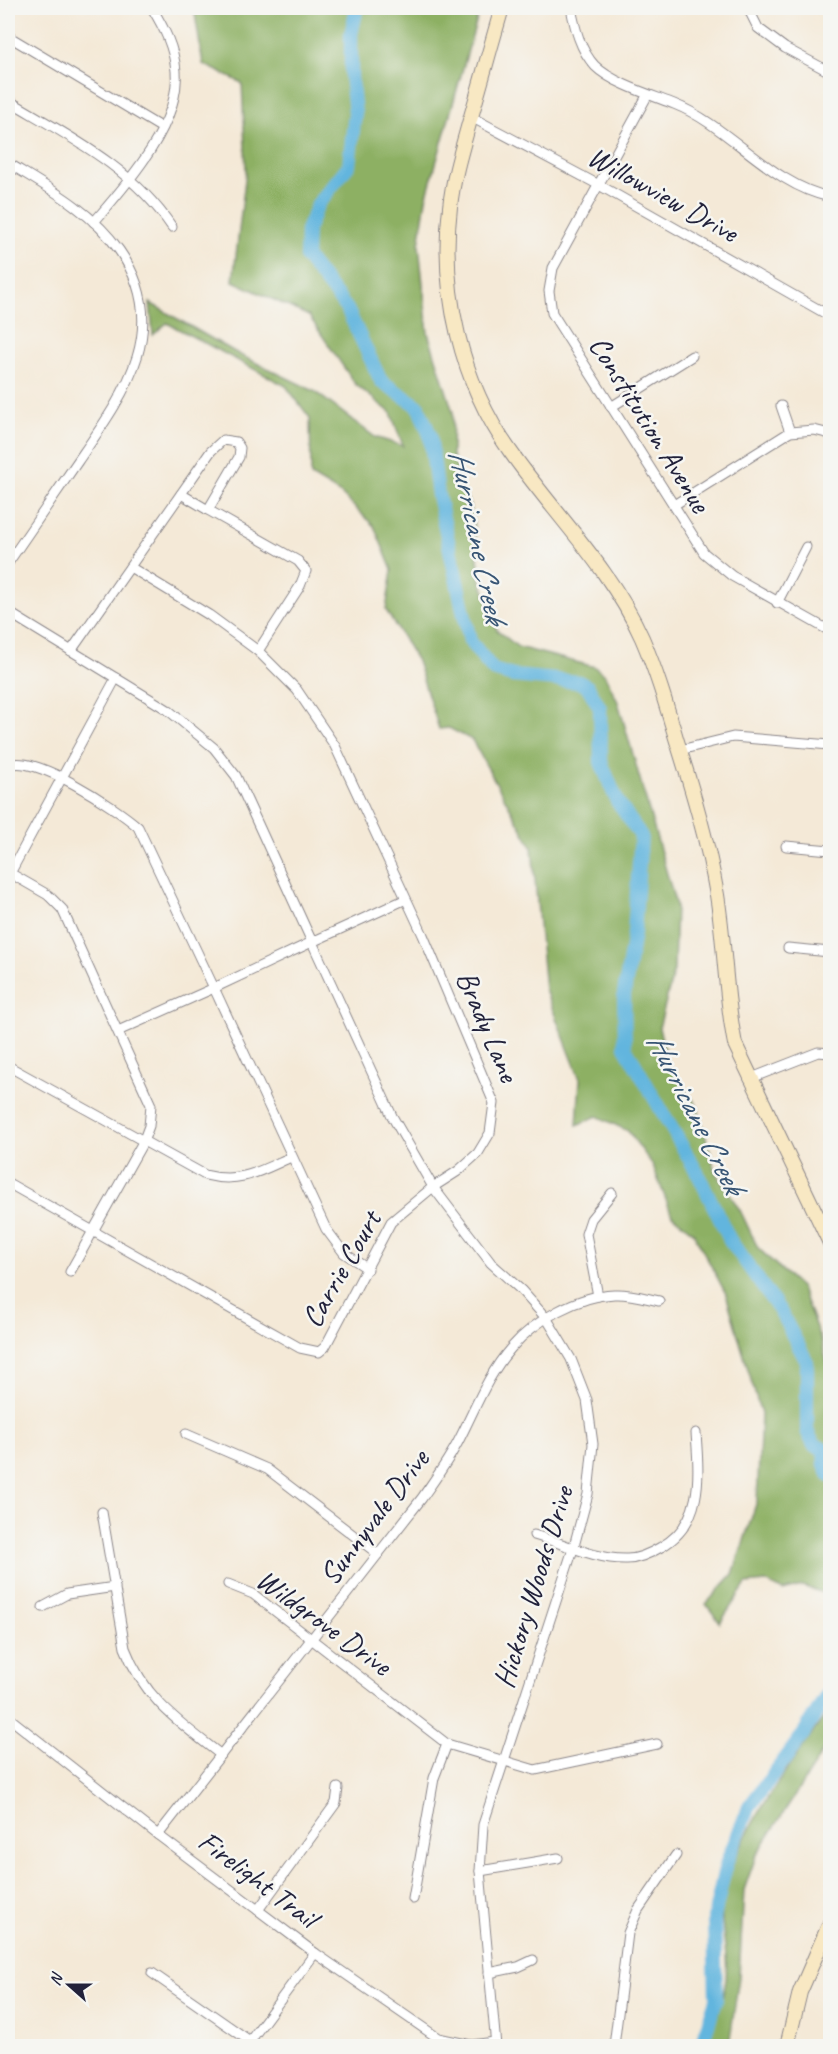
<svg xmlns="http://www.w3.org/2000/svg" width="838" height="2054" font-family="Caveat,sans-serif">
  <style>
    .forest { fill: #8db063; stroke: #58694f; stroke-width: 1.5 }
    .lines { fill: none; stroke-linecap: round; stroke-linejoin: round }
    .river { stroke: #62b5de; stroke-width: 14 }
    .street-casing { stroke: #8b8689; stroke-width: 11 }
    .secondary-casing { stroke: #8b8689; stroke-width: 16 }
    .street { stroke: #fff; stroke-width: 9 }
    .secondary { stroke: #f8e8c3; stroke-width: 14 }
    .labels { text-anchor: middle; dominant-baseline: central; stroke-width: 5; stroke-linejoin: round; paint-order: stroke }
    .street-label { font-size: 30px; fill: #22223b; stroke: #f6f6f2 }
    .water-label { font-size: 32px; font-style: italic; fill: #385574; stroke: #f6f6f2 }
  </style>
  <rect width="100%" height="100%" fill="#f6f6f2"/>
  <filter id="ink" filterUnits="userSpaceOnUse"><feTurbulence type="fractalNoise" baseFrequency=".0167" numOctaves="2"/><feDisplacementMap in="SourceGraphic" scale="12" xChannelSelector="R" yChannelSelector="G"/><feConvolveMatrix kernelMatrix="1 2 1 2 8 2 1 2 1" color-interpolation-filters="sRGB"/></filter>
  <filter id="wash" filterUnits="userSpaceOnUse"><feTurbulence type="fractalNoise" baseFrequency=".008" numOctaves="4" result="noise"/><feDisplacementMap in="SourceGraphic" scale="24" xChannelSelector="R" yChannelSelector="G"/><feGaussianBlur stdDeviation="1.35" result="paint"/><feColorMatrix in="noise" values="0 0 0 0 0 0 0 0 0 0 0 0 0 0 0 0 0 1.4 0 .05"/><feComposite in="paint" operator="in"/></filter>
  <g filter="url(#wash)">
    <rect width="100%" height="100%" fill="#f4e9d7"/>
    <!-- forest -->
    <g class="forest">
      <polygon points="194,8 480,8 426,199 419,245 428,333 453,412 452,455 472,514 481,580 497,630 518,647 595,667 605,675 618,702 676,905 674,970 659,1028 668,1064 697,1106 716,1173 740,1210 758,1248 801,1288 822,1343 830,1375 830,1595 802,1586 783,1591 766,1582 746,1584 720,1623 706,1604 733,1574 757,1501 761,1414 726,1294 693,1232 672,1215 652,1164 628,1131 597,1116 577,1125 580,1079 545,990 532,847 472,740 449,728 439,729 417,661 386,610 392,570 374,526 341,494 311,476 310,418 286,386 167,323 153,335 150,303 240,355 314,391 375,437 403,446 391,413 355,384 309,316 233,281 246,171 242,83 203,64"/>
      <path d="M830,1709V1740L756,1856L744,1890L739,1977L729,2046H709C711,2025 722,2006 725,1985C731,1955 717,1922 723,1893C737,1834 794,1758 830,1709Z"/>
    </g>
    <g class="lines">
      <!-- river -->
      <g class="river">
        <polyline points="357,8 351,34 351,76 355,113 349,165 318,204 307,230 306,257 347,309 381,381 418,406 430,435 438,495 470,641 493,670 513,676 579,682 588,687 600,708 601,762 617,801 641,836 634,933 624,994 625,1047 698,1174 730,1240 780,1311 807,1362 807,1431 814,1445 824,1449 825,1465 830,1476"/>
        <polyline points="701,2046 716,2000 714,1918 726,1864 749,1807 802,1736 830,1690"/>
      </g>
    </g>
  </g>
  <g filter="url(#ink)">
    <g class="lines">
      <defs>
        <g id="street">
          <path d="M571,8C575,28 580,50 595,66C612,83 651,95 674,104C730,126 771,185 830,197"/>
          <polyline points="748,8 758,28 785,48 830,72"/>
          <polyline points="8,36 162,128"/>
          <polyline points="647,96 553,268 549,291 552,313 704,553 732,576 830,631"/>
          <path d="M8,100C68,136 132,167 172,227"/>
          <polyline points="471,117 599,185 830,316"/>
          <path d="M8,163C47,187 92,211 119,250C174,328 123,396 78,461C55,495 31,529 8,563"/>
          <path d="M94,222C126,185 181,124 176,71C174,47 164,28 152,8"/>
          <polyline points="781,406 790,432"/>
          <polyline points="611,407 692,356"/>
          <polyline points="181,494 208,510"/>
          <polyline points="674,505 790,432 814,430 830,434"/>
          <polyline points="130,567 209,615 258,651"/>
          <polyline points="777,603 806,547"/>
          <polyline points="8,612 168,710 214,748 236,776 312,942 404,900"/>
          <polyline points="680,750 733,737 830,745"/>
          <path d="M8,766C31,751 118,809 138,827L214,988L118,1031"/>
          <polyline points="786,846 830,850"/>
          <polyline points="8,872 48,895 62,909 151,1105 149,1126 143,1142 70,1272"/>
          <polyline points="8,877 116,678"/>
          <polyline points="788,948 830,952"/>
          <path d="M8,1066L205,1175C240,1184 260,1171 291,1157"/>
          <polyline points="749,1079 818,1052 830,1053"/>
          <polyline points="8,1183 300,1348 319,1352 325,1347 391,1222 433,1187 458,1171 478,1153 490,1133 494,1103 423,935 335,746 297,690 258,651 300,586 306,571 298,561 208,510 239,457 240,448 236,442 223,440 211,451 71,651"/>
          <polyline points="368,1269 344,1253 326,1229 214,988 312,942 392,1116 433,1187 491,1263 521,1290 547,1319 571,1359 587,1400 593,1444 588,1494 574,1546 483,1825 480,1871 496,2046"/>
          <polyline points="598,1296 586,1234 591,1219 612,1193"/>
          <polyline points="186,1434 267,1469 378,1554"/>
          <path d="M102,1512L125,1648C145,1700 179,1722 221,1755"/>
          <path d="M534,1535C563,1543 596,1560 627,1559C638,1559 651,1553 661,1547C704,1523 699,1475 696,1433"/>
          <polyline points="228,1584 253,1594 447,1744 535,1770 657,1744"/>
          <polyline points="43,1607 67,1594 115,1587"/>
          <polyline points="8,1717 158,1835 315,1953 438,2038 471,2045 495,2042"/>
          <path d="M158,1835L422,1498C435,1479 449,1460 459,1440C475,1409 488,1374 511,1348C535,1320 577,1296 614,1294C630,1293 645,1298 659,1301"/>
          <polyline points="480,1871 558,1858"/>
          <polyline points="413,1899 434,1778 447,1744"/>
          <polyline points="258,1910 336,1803 338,1788"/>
          <polyline points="152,1973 257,2046"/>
          <polyline points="489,1973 518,1967 533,1960"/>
          <polyline points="250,2041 315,1953"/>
          <polyline points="614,2046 628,1933 638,1910 676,1855"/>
        </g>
        <g id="secondary">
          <path d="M502,8C491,45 481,83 470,120C462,149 453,178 450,207C440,291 461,382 510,451C554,514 610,567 642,638C656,670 666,704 676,738C692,789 708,842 717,895C725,944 725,995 735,1044L830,1243"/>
          <polyline points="787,2046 800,1992 830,1923"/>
        </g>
      </defs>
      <!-- street casing -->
      <use href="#street" class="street-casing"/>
      <!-- secondary casing -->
      <use href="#secondary" class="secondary-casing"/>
      <!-- street -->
      <use href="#street" class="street"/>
      <!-- secondary -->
      <use href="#secondary" class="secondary"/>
    </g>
  </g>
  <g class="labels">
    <!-- street labels -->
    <g class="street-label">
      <text transform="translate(663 194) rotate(29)">Willowview Drive</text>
      <text transform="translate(650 424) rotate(58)">Constitution Avenue</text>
      <text transform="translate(488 1026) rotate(67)">Brady Lane</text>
      <text transform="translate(341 1269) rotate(-60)">Carrie Court</text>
      <text transform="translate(374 1517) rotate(-53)">Sunnyvale Drive</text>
      <text transform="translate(533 1587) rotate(-73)">Hickory Woods Drive</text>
      <text transform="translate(324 1622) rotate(36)">Wildgrove Drive</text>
      <text transform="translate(258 1879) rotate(37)">Firelight Trail</text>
    </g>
    <!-- water labels -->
    <g class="water-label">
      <text transform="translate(478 536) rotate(78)">Hurricane Creek</text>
      <text transform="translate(696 1113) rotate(63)">Hurricane Creek</text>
    </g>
  </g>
  <!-- margin -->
  <rect width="838" height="2054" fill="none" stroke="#f6f6f2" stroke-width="30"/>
  <!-- north arrow -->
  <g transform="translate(69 1985) rotate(291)" stroke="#f6f6f2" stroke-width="4.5" paint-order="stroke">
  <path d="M0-4.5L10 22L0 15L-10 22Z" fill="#22223b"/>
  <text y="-9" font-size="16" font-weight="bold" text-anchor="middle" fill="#22223b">N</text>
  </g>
</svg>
